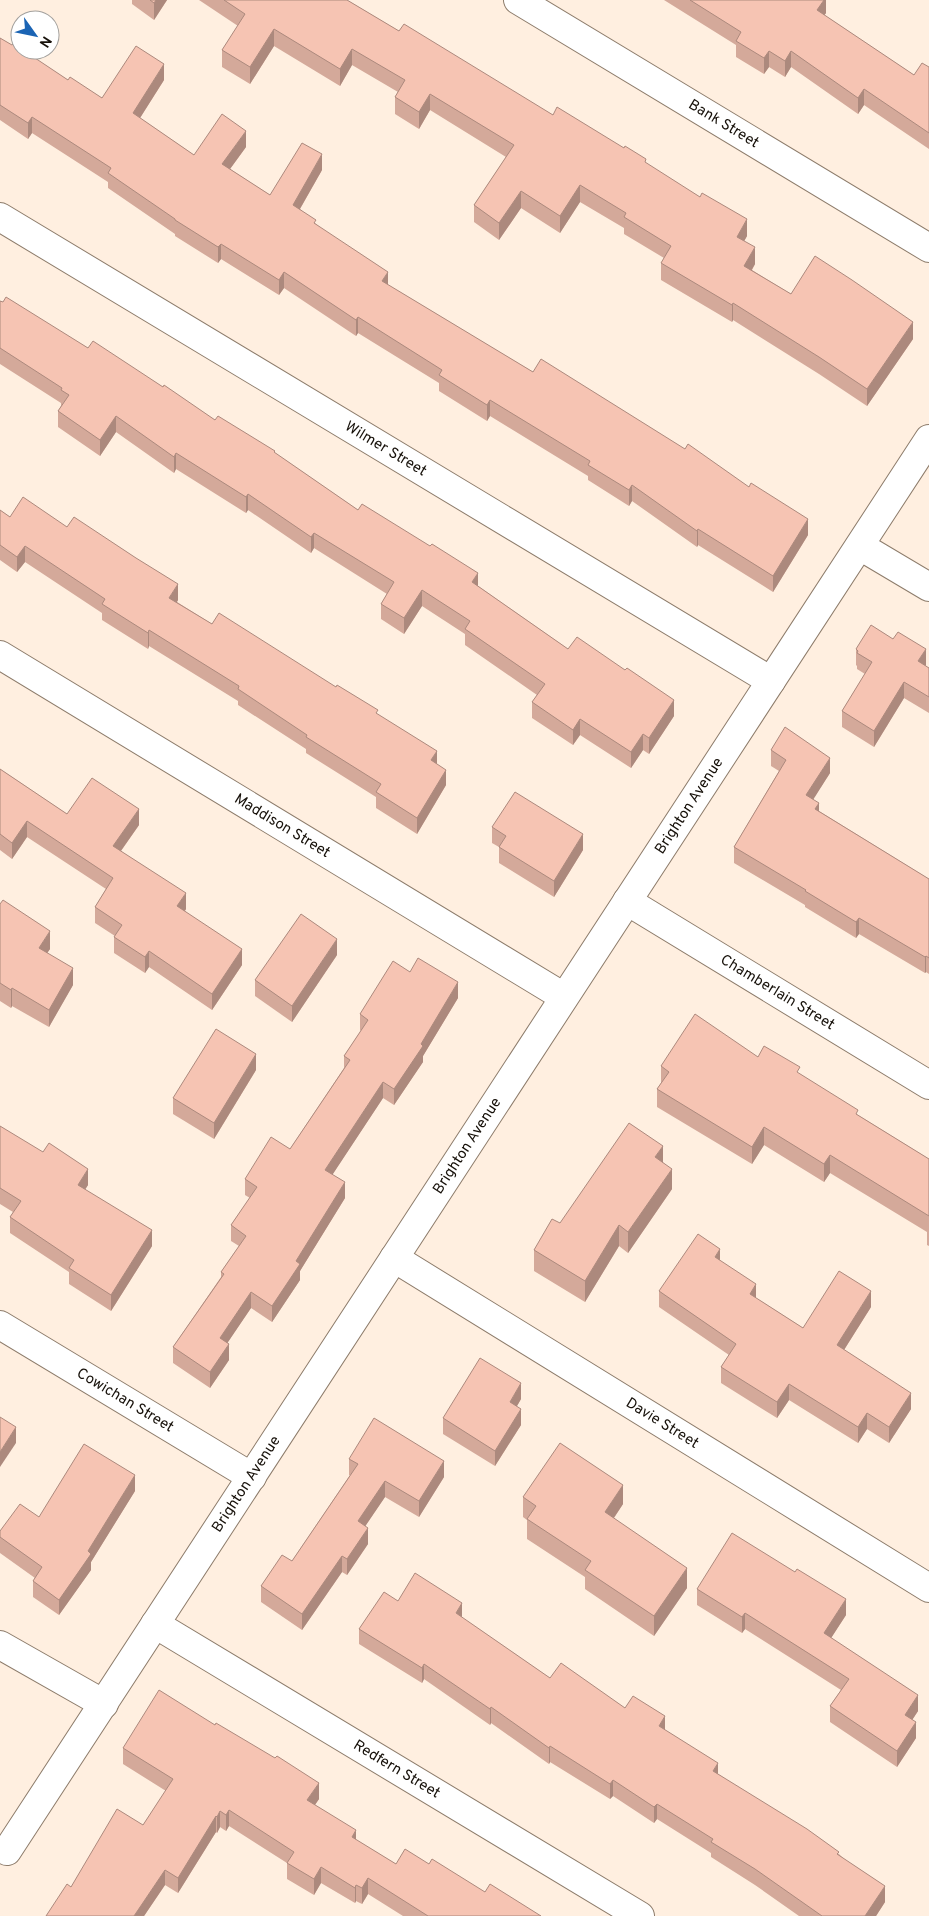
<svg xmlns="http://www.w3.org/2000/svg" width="929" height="1916" font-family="Overpass,sans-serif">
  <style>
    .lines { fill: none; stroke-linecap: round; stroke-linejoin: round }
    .minor-casing { stroke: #8d7c6b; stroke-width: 30 }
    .minor { stroke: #fff; stroke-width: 28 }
    .wall { fill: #d4a99a }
    .shaded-wall { fill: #ac897d }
    .building { fill: #f6c4b3; stroke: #ac897d }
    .labels { text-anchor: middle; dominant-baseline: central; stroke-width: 4; stroke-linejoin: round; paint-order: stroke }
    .street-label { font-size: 15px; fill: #17110a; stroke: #fff }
  </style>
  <rect width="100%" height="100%" fill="#ffefe0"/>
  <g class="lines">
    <defs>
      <g id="minor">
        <path id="s1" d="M518,0L929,248"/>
        <path id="s2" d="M0,217L771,681"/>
        <polyline points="860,546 929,587"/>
        <path id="s3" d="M0,655L564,997"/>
        <path id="s4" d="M627,901L929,1085"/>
        <path id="s5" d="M394,1258L929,1588"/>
        <path id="s6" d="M0,1325L252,1477"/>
        <path id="s7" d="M155,1624L640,1916"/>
        <polyline points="0,1645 104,1704"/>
        <path id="s8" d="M7,1851L929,439"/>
      </g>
    </defs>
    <!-- minor casing -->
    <use href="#minor" class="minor-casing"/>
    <!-- minor -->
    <use href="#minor" class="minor"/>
  </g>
  <!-- wall -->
  <g class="wall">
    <polygon points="132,0 167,0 154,20 132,4"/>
    <polygon points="199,0 347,0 399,31 553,115 646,163 747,236 744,241 755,264 752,270 791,294 913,339 867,406 819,374 733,320 732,322 661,280 661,263 664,258 624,234 624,228 580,202 560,233 521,208 499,240 474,222 474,205 506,157 430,110 419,129 395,114 395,97 398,92 352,65 340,86 274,46 250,84 222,67 222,50 238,26"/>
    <polygon points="664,0 826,0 826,13 824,15 914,75 929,67 929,149 864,105 858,114 791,67 785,77 769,67 764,74 736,57 736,45"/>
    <polygon points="0,38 68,80 102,98 164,80 140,118 194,155 246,147 230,169 270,195 322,170 300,209 316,224 388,285 533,372 808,535 773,592 698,545 697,547 632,501 629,506 588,480 588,476 490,416 487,421 439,391 439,383 358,333 356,336 284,288 279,295 221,259 218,263 175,236 175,234 108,188 108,182 32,133 28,139 0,120"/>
    <polygon points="0,301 88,348 163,387 215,420 275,453 358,510 478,586 568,649 674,716 649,754 643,750 631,768 580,735 573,745 532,718 532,702 537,695 465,645 465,634 422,606 404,634 381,619 381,604 387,594 314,548 311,553 248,510 246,513 176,469 174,473 116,432 100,456 58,427 58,411 61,406 61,403 0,364"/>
    <polygon points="0,510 10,517 67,527 178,600 177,602 212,624 378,715 437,764 446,785 417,834 376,808 376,797 306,753 306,749 238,705 238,701 149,646 148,649 102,620 102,613 25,562 17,572 0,560"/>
    <polygon points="856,649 926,665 925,666 929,668 929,713 904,698 874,747 842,727 842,711 865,674 857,669 857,666 856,665"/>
    <polygon points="771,750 830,773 813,799 819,811 929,879 929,974 926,972 925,973 859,934 856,938 805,907 805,905 734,863 734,847 779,771 771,766"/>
    <polygon points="0,769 67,814 139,825 121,851 186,909 185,911 242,965 212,1010 149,967 145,973 114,953 114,937 115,936 95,923 95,907 106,889 27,837 12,859 0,850"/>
    <polygon points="492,827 583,850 554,897 499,863 499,847 492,843"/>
    <polygon points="0,904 50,949 47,953 73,985 49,1027 12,1006 11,1008 0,1001"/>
    <polygon points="337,955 292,1022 255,996 255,980"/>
    <polygon points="410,972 458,998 423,1056 423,1062 394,1105 383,1098 332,1175 345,1198 300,1271 300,1280 272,1322 251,1308 227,1343 229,1360 210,1388 173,1363 173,1347 221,1277 221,1272 239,1246 231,1241 231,1225 250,1198 245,1195 245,1179 290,1149 344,1068 344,1056 361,1031 360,1030 360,1014"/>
    <polygon points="758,1057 800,1074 858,1115 929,1159 929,1246 927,1245 927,1232 830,1173 824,1182 764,1145 752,1164 657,1107 657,1089 661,1083 661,1066"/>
    <polygon points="256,1070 214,1139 173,1114 173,1098"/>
    <polygon points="0,1126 88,1185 85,1189 152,1246 111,1311 69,1284 69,1272 10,1233 10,1217 13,1212 0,1204"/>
    <polygon points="663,1162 672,1189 628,1253 619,1246 585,1302 534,1271 534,1250 560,1223"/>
    <polygon points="720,1260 756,1298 803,1328 871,1307 844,1350 911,1409 889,1443 867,1429 858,1443 789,1400 777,1418 721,1383 721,1367 729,1355 659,1307 659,1291"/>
    <polygon points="521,1399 517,1406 521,1425 495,1466 443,1434 443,1418"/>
    <polygon points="349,1459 444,1477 419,1517 385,1497 365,1526 368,1544 347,1575 342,1572 302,1630 261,1602 261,1586 292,1561 350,1475 349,1475"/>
    <polygon points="135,1491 91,1562 91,1570 59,1615 33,1597 33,1581 35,1578 0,1553 0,1531 39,1517"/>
    <polygon points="523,1497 623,1504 614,1518 687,1588 654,1636 585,1589 585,1577 527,1539 527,1520 523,1517"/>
    <polygon points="697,1589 846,1615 831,1638 918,1711 912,1720 916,1738 897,1767 830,1722 830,1706 841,1690 745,1629 742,1633 697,1605"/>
    <polygon points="462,1618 550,1678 625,1708 665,1730 718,1774 839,1854 885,1902 876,1916 799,1916 755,1885 711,1857 711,1853 657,1819 654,1823 613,1796 610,1799 550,1762 549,1764 491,1723 490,1725 424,1679 422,1683 359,1644 359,1629"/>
    <polygon points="123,1748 319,1799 315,1805 356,1840 396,1864 429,1864 485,1892 541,1916 403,1916 368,1894 362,1904 356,1901 355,1903 321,1883 314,1895 287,1879 287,1863 229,1826 226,1831 220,1827 217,1833 216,1832 178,1893 165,1885 144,1916 46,1916 71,1887 143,1825 166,1791 123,1764"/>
  </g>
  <!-- shaded-wall -->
  <g class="shaded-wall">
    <polygon points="156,0 167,0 154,20 154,3"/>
    <polygon points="824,0 826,0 826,13 817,26 817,10"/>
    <polygon points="274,29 274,46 250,84 250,67"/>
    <polygon points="352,49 352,65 340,86 340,69"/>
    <polygon points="769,51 769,67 764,74 764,58"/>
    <polygon points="791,51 791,67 785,77 785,61"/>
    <polygon points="164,64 164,80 133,129 133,113"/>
    <polygon points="864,89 864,105 858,114 858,98"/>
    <polygon points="430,94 430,110 419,129 419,112"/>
    <polygon points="32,117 32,133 28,139 28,123"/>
    <polygon points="246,131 246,147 222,180 222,164"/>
    <polygon points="322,154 322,170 293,221 293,205"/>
    <polygon points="580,185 580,202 560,233 560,216"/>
    <polygon points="521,191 521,208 499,240 499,223"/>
    <polygon points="747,219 747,236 737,254 737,237"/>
    <polygon points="221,244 221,259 218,263 218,247"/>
    <polygon points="755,247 755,264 744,283 744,266"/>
    <polygon points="284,272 284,288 279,295 279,280"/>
    <polygon points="388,272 388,288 382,281"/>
    <polygon points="733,303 733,320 732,322 732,305"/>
    <polygon points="358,317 358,333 356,336 356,320"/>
    <polygon points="913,322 913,339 867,406 867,389"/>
    <polygon points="490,400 490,416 487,421 487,405"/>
    <polygon points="116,416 116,432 100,456 100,440"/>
    <polygon points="176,453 176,469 174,473 174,457"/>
    <polygon points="632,485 632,501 629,506 629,490"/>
    <polygon points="248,494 248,510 246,513 246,497"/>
    <polygon points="808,519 808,535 773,592 773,576"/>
    <polygon points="698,529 698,545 697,547 697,531"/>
    <polygon points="314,533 314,548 311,553 311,537"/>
    <polygon points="25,546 25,562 17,572 17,557"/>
    <polygon points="478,573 478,589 472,582"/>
    <polygon points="178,584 178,600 169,614 169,598"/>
    <polygon points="422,590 422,606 404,634 404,618"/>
    <polygon points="149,630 149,646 148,649 148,633"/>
    <polygon points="926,649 926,665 918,677 918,661"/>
    <polygon points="904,682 904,698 874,747 874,731"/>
    <polygon points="674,700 674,716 649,754 649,738"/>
    <polygon points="580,719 580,735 573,745 573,730"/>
    <polygon points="643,734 643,750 631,768 631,752"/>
    <polygon points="437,751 437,767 431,760"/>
    <polygon points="830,758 830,773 806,811 806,795"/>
    <polygon points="446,770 446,785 417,834 417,818"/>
    <polygon points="819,803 819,819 815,809"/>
    <polygon points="139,809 139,825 113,862 113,846"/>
    <polygon points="27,821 27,837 12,859 12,843"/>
    <polygon points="583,834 583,850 554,897 554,881"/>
    <polygon points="186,893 186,909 177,922 177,906"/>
    <polygon points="859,918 859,934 856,938 856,922"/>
    <polygon points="50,931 50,949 39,965 39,948"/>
    <polygon points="337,939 337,955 292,1022 292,1006"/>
    <polygon points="242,949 242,965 212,1010 212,994"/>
    <polygon points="149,951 149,967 145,973 145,957"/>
    <polygon points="926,956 926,972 925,973 925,957"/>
    <polygon points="73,968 73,985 49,1027 49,1010"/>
    <polygon points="458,982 458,998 423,1056 423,1062 394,1105 394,1089"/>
    <polygon points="12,988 12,1006 11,1008 11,990"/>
    <polygon points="256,1054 256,1070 214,1139 214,1123"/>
    <polygon points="383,1082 383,1098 325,1186 325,1170"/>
    <polygon points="764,1127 764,1145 752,1164 752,1147"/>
    <polygon points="663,1146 663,1166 655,1157"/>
    <polygon points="830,1155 830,1173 824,1182 824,1164"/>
    <polygon points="88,1169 88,1185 78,1201 78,1185"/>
    <polygon points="672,1169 672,1189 628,1253 628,1232"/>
    <polygon points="345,1182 345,1198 300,1271 300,1280 272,1322 272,1306 296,1261"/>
    <polygon points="619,1225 619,1246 585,1302 585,1281"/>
    <polygon points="152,1230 152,1246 111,1311 111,1295"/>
    <polygon points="720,1249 720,1265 715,1257"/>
    <polygon points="756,1284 756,1300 750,1294"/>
    <polygon points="871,1291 871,1307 837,1361 837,1345"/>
    <polygon points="251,1292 251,1308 220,1354 220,1338"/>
    <polygon points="229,1344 229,1360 210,1388 210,1372"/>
    <polygon points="521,1383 521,1399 510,1418 510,1402"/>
    <polygon points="789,1384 789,1400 777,1418 777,1402"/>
    <polygon points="911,1393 911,1409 889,1443 889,1427"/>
    <polygon points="521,1409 521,1425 495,1466 495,1451"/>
    <polygon points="867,1413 867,1429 858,1443 858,1427"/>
    <polygon points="16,1427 16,1443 0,1467 0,1452"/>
    <polygon points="444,1461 444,1477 419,1517 419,1501"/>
    <polygon points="135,1475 135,1491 91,1562 91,1570 59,1615 59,1600 88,1551"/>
    <polygon points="385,1481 385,1497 358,1537 358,1521"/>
    <polygon points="623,1485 623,1504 605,1531 605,1512"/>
    <polygon points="368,1528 368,1544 347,1575 347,1559"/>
    <polygon points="342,1556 342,1572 302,1630 302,1614"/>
    <polygon points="687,1568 687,1588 654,1636 654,1616"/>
    <polygon points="846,1599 846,1615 824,1649 824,1633"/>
    <polygon points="462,1603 462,1618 456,1613"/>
    <polygon points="745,1613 745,1629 742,1633 742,1617"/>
    <polygon points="424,1664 424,1679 422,1683 422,1668"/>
    <polygon points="918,1695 918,1711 905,1731 905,1715"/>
    <polygon points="491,1707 491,1723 490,1725 490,1709"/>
    <polygon points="665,1716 665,1731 659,1726"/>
    <polygon points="916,1722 916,1738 897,1767 897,1751"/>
    <polygon points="550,1746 550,1762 549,1764 549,1748"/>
    <polygon points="718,1763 718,1778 713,1771"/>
    <polygon points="613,1780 613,1796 610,1799 610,1784"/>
    <polygon points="319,1783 319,1799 307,1816 307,1800"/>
    <polygon points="657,1804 657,1819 654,1823 654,1807"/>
    <polygon points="229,1810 229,1826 226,1831 226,1815"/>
    <polygon points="220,1811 220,1827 217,1833 217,1817"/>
    <polygon points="216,1816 216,1832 178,1893 178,1878"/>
    <polygon points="356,1830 356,1846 352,1837"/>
    <polygon points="321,1867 321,1883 314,1895 314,1879"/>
    <polygon points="165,1870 165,1885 144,1916 134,1916"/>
    <polygon points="368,1878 368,1894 362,1904 362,1888"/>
    <polygon points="356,1885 356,1901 355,1903 355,1888"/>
    <polygon points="885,1886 885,1902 876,1916 865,1916"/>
  </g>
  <!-- building -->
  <g class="building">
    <polygon points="150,0 156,0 154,3"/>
    <polygon points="224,0 347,0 399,31 404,24 553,115 557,107 624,148 625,146 646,159 645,162 700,197 702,193 747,219 737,237 755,247 744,266 791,294 815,256 852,280 913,322 867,389 819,357 733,303 732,305 661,263 671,246 624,217 626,213 580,185 560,216 521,191 499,223 474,205 514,145 430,94 419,112 395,97 405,80 352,49 340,69 274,29 250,67 222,50 245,14"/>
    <polygon points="690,0 824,0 817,10 914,75 922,63 929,67 929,133 864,89 858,98 791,51 785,61 769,51 764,58 736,41 741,32"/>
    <polygon points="0,38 12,45 14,43 20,48 20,50 23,50 68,80 70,77 102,98 136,46 164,64 133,113 194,155 222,114 246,131 222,164 270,195 302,143 322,154 293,205 316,220 314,223 388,272 382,281 533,372 541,359 685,449 688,444 749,487 751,483 808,519 773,576 698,529 697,531 632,485 629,490 588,465 590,461 490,400 487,405 439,375 442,370 358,317 356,320 284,272 279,280 221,244 218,247 175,220 175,219 108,173 111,168 32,117 28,123 0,105"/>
    <polygon points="6,297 88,348 93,341 163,387 164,385 215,420 218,416 275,451 274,452 358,510 362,504 430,546 432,544 478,573 472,582 568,649 577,637 625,670 627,668 674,700 649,738 643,734 631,752 580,719 573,730 532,702 545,684 465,629 470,621 422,590 404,618 381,604 394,582 314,533 311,537 248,494 246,497 176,453 174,457 116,416 100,440 58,411 69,395 61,390 62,388 0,348 0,301 3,302"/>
    <polygon points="23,497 67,527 74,517 136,558 178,584 169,598 212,624 219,613 336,687 337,685 378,710 376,713 437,751 431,760 446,770 417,818 376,792 381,784 306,737 307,735 238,689 239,686 149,630 148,633 102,604 105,599 25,546 17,557 0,545 0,510 10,517"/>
    <polygon points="871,625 893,639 898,632 926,649 918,661 929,668 929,697 904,682 874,731 842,711 872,662 857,653 858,651 856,649"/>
    <polygon points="785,727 830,758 806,795 819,803 815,809 929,879 929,958 926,956 925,957 859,918 856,922 805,891 806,890 734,847 786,760 771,750"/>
    <polygon points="0,769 67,814 92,778 139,809 113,846 186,893 177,906 242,949 212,994 149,951 145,957 114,937 122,925 95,907 113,878 27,821 12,843 0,834"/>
    <polygon points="515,792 583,834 554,881 499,847 506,836 492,827"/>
    <polygon points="3,900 50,931 39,948 73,968 49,1010 12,988 11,990 0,983 0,904"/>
    <polygon points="301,914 337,939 292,1006 255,980"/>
    <polygon points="418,958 458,982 421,1044 423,1046 394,1089 383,1082 325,1170 345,1182 296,1261 300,1264 272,1306 251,1292 220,1338 229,1344 210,1372 173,1347 224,1274 221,1272 246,1236 231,1225 257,1187 245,1179 271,1137 290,1149 350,1060 344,1056 368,1020 360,1014 393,961 410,972"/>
    <polygon points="695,1014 758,1057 764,1046 800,1067 797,1072 858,1110 856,1114 929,1159 929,1216 830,1155 824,1164 764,1127 752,1147 657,1089 669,1072 661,1066"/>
    <polygon points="216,1029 256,1054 214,1123 173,1098"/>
    <polygon points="629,1123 663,1146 655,1157 672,1169 628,1232 619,1225 585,1281 534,1250 552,1219 560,1223"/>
    <polygon points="0,1126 43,1152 49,1143 88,1169 78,1185 152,1230 111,1295 69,1268 74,1260 10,1217 21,1201 0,1188"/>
    <polygon points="698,1234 720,1249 715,1257 756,1284 750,1294 803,1328 839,1271 871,1291 837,1345 911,1393 889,1427 867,1413 858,1427 789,1384 777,1402 721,1367 736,1344 659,1291"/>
    <polygon points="480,1358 521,1383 510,1402 521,1409 495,1451 443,1418"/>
    <polygon points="0,1417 16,1427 0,1452"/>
    <polygon points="374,1418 444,1461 419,1501 385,1481 358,1521 368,1528 347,1559 342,1556 302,1614 261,1586 282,1555 292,1561 358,1464 349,1459"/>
    <polygon points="560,1443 623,1485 605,1512 687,1568 654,1616 585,1570 591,1561 527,1519 536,1506 523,1497"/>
    <polygon points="84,1444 135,1475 88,1551 91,1554 59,1600 33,1581 42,1567 0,1537 0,1531 20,1504 39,1517"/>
    <polygon points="732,1533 795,1572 797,1569 846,1599 824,1633 918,1695 905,1715 916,1722 897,1751 830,1706 849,1679 745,1613 742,1617 697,1589"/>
    <polygon points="415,1573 462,1603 456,1613 550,1678 561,1663 625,1708 633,1696 665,1716 659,1726 718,1763 713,1771 807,1829 839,1852 837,1854 885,1886 865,1916 822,1916 755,1869 711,1842 713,1839 657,1804 654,1807 613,1780 610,1784 550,1746 549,1748 491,1707 490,1709 424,1664 422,1668 359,1629 384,1592 398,1601"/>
    <polygon points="159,1690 215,1725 216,1723 275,1758 277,1756 319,1783 307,1800 356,1830 352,1837 396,1864 405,1849 429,1864 432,1859 485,1892 490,1884 541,1916 428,1916 368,1878 362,1888 356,1885 355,1888 321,1867 314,1879 287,1863 294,1852 229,1810 226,1815 220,1811 217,1817 216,1816 178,1878 165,1870 134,1916 46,1916 67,1884 71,1887 117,1809 143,1825 173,1779 123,1748"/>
  </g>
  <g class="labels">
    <!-- street labels -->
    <g class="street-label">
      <text stroke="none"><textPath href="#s1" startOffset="240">Bank Street</textPath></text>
      <text stroke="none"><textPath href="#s2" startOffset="450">Wilmer Street</textPath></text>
      <text stroke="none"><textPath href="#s8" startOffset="1248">Brighton Avenue</textPath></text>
      <text stroke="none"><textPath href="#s3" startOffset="330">Maddison Street</textPath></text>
      <text stroke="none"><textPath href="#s4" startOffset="176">Chamberlain Street</textPath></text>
      <text stroke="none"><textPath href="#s8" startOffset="842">Brighton Avenue</textPath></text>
      <text stroke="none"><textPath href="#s6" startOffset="146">Cowichan Street</textPath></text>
      <text stroke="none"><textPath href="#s5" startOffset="315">Davie Street</textPath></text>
      <text stroke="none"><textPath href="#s8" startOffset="438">Brighton Avenue</textPath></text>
      <text stroke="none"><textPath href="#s7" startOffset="282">Redfern Street</textPath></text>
    </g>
  </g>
  <!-- north arrow -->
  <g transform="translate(35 35) rotate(123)"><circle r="24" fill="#ffffff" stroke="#a2a09d"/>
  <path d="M0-4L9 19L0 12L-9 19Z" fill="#1b64b4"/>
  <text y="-8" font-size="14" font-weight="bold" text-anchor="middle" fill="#17110a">N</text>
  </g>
</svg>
